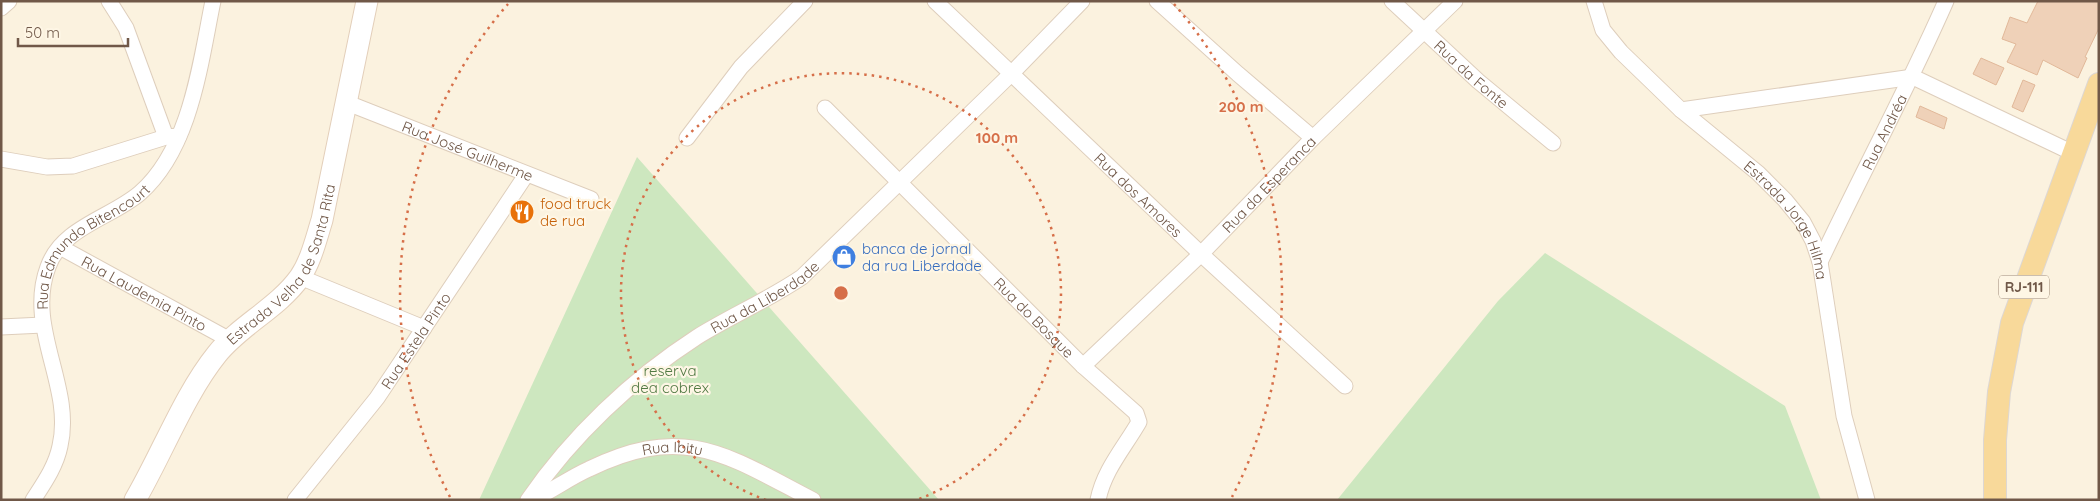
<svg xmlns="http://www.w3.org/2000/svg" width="2100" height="501" font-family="Quicksand,sans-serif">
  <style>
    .green { fill: #cde7bf }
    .building { fill: #efd1b8; stroke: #e1b899 }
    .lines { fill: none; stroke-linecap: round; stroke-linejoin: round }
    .street-casing { stroke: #decebc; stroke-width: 17 }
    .secondary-casing { stroke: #e3cfba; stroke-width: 23 }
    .primary-casing { stroke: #ddd7d3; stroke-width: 24 }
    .street { stroke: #fff; stroke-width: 15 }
    .secondary { stroke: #fff; stroke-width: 21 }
    .primary { stroke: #f8d99a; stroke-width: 22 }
    .ring { fill: none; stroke: #d66f49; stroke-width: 2.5; stroke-dasharray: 2.5 5 }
    .labels { text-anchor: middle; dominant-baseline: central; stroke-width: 4.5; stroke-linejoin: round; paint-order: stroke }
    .shield { fill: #fef6e5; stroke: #9b8777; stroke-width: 1 }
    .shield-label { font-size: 14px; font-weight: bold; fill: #705848 }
    .street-label { font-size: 15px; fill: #705848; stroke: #fef6e5 }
    .food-label { font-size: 15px; fill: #c56008; stroke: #fef6e5; text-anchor: start }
    .shop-label { font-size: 15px; fill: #366cbe; stroke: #fef6e5; text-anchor: start }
    .park-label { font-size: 15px; fill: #527a44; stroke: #fef6e5 }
    .centre { fill: #d66f49; stroke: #fef6e5; stroke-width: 2.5 }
    .ring-label { font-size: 15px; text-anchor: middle; font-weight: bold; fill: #d66f49; stroke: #fef6e5; stroke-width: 4.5; stroke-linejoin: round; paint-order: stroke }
  </style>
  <rect width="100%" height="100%" fill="#fbf2df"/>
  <!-- green -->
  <g class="green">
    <polygon points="637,157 939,500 479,500"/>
    <polygon points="1545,253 1785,406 1821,500 1337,500 1498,301"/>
  </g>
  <!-- building -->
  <g class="building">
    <polygon points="2038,1 2099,1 2099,28 2085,57 2087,58 2078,78 2043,60 2037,75 2007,62 2016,44 2002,39 2010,17 2027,23"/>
    <polygon points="1981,58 2004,68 1996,85 1973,74"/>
    <polygon points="2023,80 2035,85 2023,112 2012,107"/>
    <polygon points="1920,106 1947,118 1944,129 1916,117"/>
  </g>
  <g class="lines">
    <defs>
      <g id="street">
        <polyline points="109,1 126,28 166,137"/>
        <path id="s1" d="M935,1L1201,254L1345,386"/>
        <polyline points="1157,1 1238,74 1313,138"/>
        <path id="s2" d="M1392,1L1478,81L1553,143"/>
        <path id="s3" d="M1594,1L1603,30L1621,52L1681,110L1758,173L1785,200L1803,222L1813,241L1820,262L1844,416L1867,500"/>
        <polyline points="1,8 9,1"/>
        <path id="s4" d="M345,102L591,199"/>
        <path id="s5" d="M825,108L1083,366L1136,413L1139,422C1124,448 1104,470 1098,500"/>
        <polyline points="1681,110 1913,77 2073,153"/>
        <polyline points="687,138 741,67 805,1"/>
        <polyline points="1,159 47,167 73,166 166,137 179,136"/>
        <path id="s6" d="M60,247L230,340"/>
        <path id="s7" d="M1820,262C1861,175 1907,90 1946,1"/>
        <polyline points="300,277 424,328"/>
        <polyline points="1,327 43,325"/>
        <path id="s8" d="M1083,366L1201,254L1313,138L1455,1"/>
        <path id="s9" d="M33,500C44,483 56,466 60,446C74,386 25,328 48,267C62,227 111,218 140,193C191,148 200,64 213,1"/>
        <path id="s10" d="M295,500L377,398L526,175"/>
        <path id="s11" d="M528,500C571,437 632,379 697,337C731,316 768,300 802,277L1011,74L1082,1"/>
        <path id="s12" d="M532,500C552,491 569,478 589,469C685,422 728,456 813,500"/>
      </g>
      <g id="secondary">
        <path id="s13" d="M135,500C162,454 184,395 217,354C240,325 278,308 300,277C311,261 316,239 322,220L367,1"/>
      </g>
      <polyline id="primary" points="1995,500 1995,440 1999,392 2012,323 2099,84"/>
    </defs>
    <!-- street casing -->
    <use href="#street" class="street-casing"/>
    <!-- secondary casing -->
    <use href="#secondary" class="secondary-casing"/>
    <!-- primary casing -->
    <use href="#primary" class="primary-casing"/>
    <!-- street -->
    <use href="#street" class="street"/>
    <!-- secondary -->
    <use href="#secondary" class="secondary"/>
    <!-- primary -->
    <use href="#primary" class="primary"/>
  </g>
  <!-- distance rings -->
  <g class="ring">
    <path d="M766 500A220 220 0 1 1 916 500"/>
    <path d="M450 497A441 441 0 0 1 508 4M1174 4A441 441 0 0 1 1232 497"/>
  </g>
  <!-- icons -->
  <defs>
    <symbol id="restaurant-disc" viewBox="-11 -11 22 22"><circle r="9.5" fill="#e8710a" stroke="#fef6e5"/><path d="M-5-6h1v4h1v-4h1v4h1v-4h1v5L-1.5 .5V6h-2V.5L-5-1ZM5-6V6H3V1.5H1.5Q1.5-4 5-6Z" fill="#fff"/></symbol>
    <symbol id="shop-disc" viewBox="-11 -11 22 22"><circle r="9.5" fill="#3f7fe0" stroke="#fef6e5"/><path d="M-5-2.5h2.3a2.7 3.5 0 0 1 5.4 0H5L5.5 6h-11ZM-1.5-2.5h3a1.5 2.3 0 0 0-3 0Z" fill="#fff"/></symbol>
  </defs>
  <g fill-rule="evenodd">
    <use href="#restaurant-disc" x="508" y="198" width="28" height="28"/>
    <use href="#shop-disc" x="830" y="243" width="28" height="28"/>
  </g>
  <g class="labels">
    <!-- shield labels -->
    <rect class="shield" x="1999" y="275.5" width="50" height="23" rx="4"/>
    <g class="shield-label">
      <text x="2024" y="287">RJ-111</text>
    </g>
    <!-- street labels -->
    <g class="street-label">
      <text stroke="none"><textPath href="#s2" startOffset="108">Rua da Fonte</textPath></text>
      <text stroke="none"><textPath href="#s7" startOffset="145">Rua Andréa</textPath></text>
      <text stroke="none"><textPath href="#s4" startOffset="132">Rua José Guilherme</textPath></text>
      <text stroke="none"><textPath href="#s8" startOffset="260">Rua da Esperanca</textPath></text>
      <text stroke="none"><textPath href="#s1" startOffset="281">Rua dos Amores</textPath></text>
      <text stroke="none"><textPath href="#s3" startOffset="298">Estrada Jorge Hilma</textPath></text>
      <text stroke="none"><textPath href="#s9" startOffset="286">Rua Edmundo Bitencourt</textPath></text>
      <text stroke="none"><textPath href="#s13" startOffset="282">Estrada Velha de Santa Rita</textPath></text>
      <text stroke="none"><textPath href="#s6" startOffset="96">Rua Laudemia Pinto</textPath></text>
      <text stroke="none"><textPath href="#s11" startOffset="315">Rua da Liberdade</textPath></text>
      <text stroke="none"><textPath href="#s5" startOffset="296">Rua do Bosque</textPath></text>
      <text stroke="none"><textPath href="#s10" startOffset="200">Rua Estela Pinto</textPath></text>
      <text stroke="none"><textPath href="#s12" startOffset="152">Rua Ibitu</textPath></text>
    </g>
    <!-- food labels -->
    <g class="food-label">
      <text x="540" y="203">food truck<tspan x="540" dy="17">de rua</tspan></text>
    </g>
    <!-- shop labels -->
    <g class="shop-label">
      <text x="862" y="248">banca de jornal<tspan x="862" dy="17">da rua Liberdade</tspan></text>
    </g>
    <!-- park labels -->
    <g class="park-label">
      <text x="670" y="370">reserva<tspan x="670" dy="17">dea cobrex</tspan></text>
    </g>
  </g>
  <circle cx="841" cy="293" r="8" class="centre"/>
  <g class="ring-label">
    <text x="1241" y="112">200 m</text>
    <text x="997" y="143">100 m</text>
  </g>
  <!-- border -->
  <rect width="2100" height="501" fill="none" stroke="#705848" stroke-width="5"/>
  <!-- scale -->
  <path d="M18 38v8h110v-8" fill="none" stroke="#705848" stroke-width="2.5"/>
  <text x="25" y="38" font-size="15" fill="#705848" stroke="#fef6e5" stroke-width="4" paint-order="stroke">50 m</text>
</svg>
